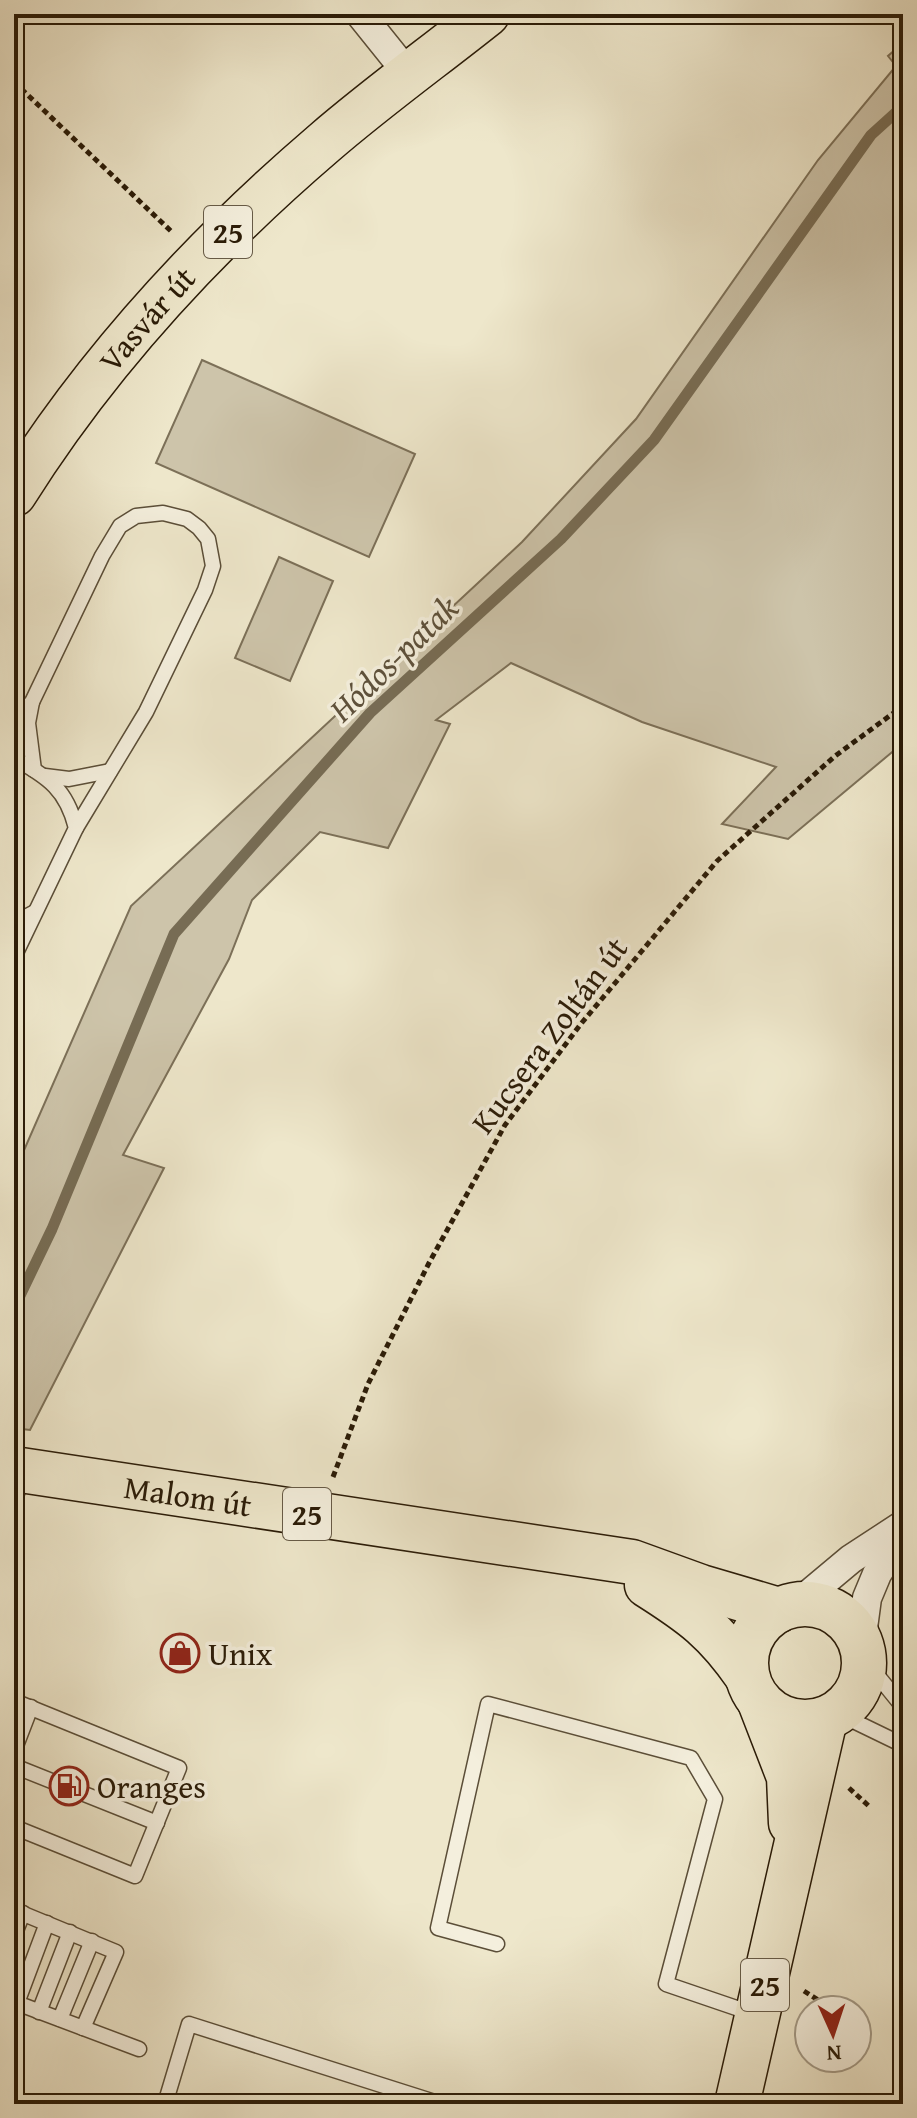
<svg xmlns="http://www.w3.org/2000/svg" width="917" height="2118" font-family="'Gentium Book Plus',serif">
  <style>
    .green { fill: #cdc4aa; stroke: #7c7058; stroke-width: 2 }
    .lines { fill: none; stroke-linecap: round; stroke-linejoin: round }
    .stream { stroke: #776c54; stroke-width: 11 }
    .lane-casing { stroke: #5b4e38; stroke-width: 17 }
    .street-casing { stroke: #5b4e38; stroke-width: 31 }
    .primary-casing { stroke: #2a1b07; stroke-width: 47 }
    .path { stroke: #2a1b07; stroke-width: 5; stroke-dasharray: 6 4; stroke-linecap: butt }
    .lane { stroke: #f4efdd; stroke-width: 14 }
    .street { stroke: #f4efdd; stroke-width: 28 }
    .primary { stroke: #eee7cb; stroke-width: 44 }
    .labels { text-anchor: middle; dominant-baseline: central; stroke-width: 7; stroke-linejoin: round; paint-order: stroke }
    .shield { fill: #f4efdd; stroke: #675b47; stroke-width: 2 }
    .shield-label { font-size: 30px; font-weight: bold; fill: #2a1b07 }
    .street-label { font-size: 32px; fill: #2a1b07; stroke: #f4efdd }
    .poi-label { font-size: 32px; fill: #2a1b07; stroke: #f4efdd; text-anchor: start }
    .water-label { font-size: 34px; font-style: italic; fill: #5e513b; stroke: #f4efdd }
  </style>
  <rect width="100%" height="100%" fill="#eee7cb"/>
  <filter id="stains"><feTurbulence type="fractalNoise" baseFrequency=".0025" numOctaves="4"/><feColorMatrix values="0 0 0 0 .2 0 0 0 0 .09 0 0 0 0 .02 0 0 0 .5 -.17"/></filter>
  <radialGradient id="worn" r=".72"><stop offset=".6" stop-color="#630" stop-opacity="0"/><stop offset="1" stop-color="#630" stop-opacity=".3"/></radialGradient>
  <!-- green -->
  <g class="green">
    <polygon points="903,43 903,743 788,839 722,824 776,767 642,722 511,663 436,720 450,724 388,848 320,832 252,900 229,959 123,1155 164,1168 30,1430 14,1428 14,1173 131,906 522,542 636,419 818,160 896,66 888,56"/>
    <polygon points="202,360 415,454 369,557 156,463"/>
    <polygon points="279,557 333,581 290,681 235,658"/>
  </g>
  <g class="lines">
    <!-- stream -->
    <polyline class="stream" points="14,1308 52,1229 174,934 370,713 561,539 654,440 871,135 903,106"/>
    <defs>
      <g id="lane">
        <polyline points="32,702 28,723 34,770"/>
        <polyline points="14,719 32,702 102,556 120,526 136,516 163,513 187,519 199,528 208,539 213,566 205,590 146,712 76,828"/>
        <path d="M14,758C48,778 66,788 76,828L14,957"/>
        <polyline points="45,776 69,779 110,771"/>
        <polyline points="14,923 35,912"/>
        <polyline points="14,1503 23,1474"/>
        <polyline points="864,1659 903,1707"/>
        <polyline points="14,1701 179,1768 135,1876 14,1827"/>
        <polyline points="837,1713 903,1745"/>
        <polyline points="14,1751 31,1707"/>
        <polyline points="14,1766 157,1823"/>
        <polyline points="14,1910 116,1952 83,2028"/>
        <polyline points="14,1936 23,1913"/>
        <polyline points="497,1944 438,1928 488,1704 691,1758 715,1799 666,1984 754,2014"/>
        <polyline points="14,2002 139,2049"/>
        <polyline points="17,2003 47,1923"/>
        <polyline points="39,2012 70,1932"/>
        <polyline points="60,2019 92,1941"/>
        <polyline points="165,2104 189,2024 441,2104"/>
      </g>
      <g id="street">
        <polyline points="360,14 409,75"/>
        <polyline points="796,1605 851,1559 903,1525"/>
        <polyline points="861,1643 867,1598 877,1574 903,1533"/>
      </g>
      <g id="primary">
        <path id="s1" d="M14,494C97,362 206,244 324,143C376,98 433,57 487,14"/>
        <path id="s2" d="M14,1469L632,1562L701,1587L779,1610"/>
        <path d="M647,1585C693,1614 716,1631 747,1676"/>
        <circle cx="805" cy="1663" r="59"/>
        <polyline points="760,1702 789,1777 791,1823"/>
        <polyline points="737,2104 825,1719"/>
      </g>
    </defs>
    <!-- lane casing -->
    <use href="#lane" class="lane-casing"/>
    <!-- street casing -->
    <use href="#street" class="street-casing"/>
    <!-- primary casing -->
    <use href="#primary" class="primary-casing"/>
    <!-- path -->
    <g class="path">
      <polyline points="14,82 173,233"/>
      <polyline points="333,1477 368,1384 429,1263 505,1125 580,1025 717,861 835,756 903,706"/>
      <polyline points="849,1788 871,1808"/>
      <polyline points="804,1991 829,2007"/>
    </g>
    <!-- lane -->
    <use href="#lane" class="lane"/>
    <!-- street -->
    <use href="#street" class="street"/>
    <!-- primary -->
    <use href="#primary" class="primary"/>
  </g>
  <!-- icons -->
  <defs>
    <symbol id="shop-ring" viewBox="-11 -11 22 22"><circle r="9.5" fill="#f4efdd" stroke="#8f2418" stroke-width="1.5"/><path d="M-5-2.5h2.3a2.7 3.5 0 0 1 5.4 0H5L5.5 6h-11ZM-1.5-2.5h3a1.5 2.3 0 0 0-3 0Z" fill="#8f2418"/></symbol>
    <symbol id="fuel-ring" viewBox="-11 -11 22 22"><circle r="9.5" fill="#f4efdd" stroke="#8f2418" stroke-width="1.5"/><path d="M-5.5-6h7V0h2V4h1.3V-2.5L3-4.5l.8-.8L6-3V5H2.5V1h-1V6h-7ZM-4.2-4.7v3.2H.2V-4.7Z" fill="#8f2418"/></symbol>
  </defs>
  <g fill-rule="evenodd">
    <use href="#shop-ring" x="158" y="1631" width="44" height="44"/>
    <use href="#fuel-ring" x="47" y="1764" width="44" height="44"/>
  </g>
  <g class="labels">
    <!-- shield labels -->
    <g class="shield">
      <rect x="204" y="206" width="48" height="52" rx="6"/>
      <rect x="283" y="1488" width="48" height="52" rx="6"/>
      <rect x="741" y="1959" width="48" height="52" rx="6"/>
    </g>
    <g class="shield-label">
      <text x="228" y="232">25</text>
      <text x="307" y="1514">25</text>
      <text x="765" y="1985">25</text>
    </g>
    <!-- street labels -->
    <g class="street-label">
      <text stroke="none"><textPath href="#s1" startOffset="220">Vasvár út</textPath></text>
      <text transform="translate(549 1035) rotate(-53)">Kucsera Zoltán út</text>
      <text stroke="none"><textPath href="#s2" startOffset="176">Malom út</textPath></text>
    </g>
    <!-- poi labels -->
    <g class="poi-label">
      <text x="208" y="1653">Unix</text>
      <text x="97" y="1786">Oranges</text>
    </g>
    <!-- water labels -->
    <g class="water-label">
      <text transform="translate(393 658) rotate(-44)">Hódos-patak</text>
    </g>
  </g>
  <!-- margin -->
  <rect width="917" height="2118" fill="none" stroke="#eee7cb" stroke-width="48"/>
  <rect x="16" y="16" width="885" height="2086" fill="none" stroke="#2a1b07" stroke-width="4"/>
  <rect x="24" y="24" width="869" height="2070" fill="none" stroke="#2a1b07" stroke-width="2"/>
  <!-- north arrow -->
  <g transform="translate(833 2034) rotate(177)"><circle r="38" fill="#f4efdd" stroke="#a39a87" stroke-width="2"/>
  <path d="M0-6L14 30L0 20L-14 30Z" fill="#8f2418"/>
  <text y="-12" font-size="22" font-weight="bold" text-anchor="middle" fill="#2a1b07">N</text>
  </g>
  <rect width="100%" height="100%" filter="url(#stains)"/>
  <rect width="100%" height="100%" fill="url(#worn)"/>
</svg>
